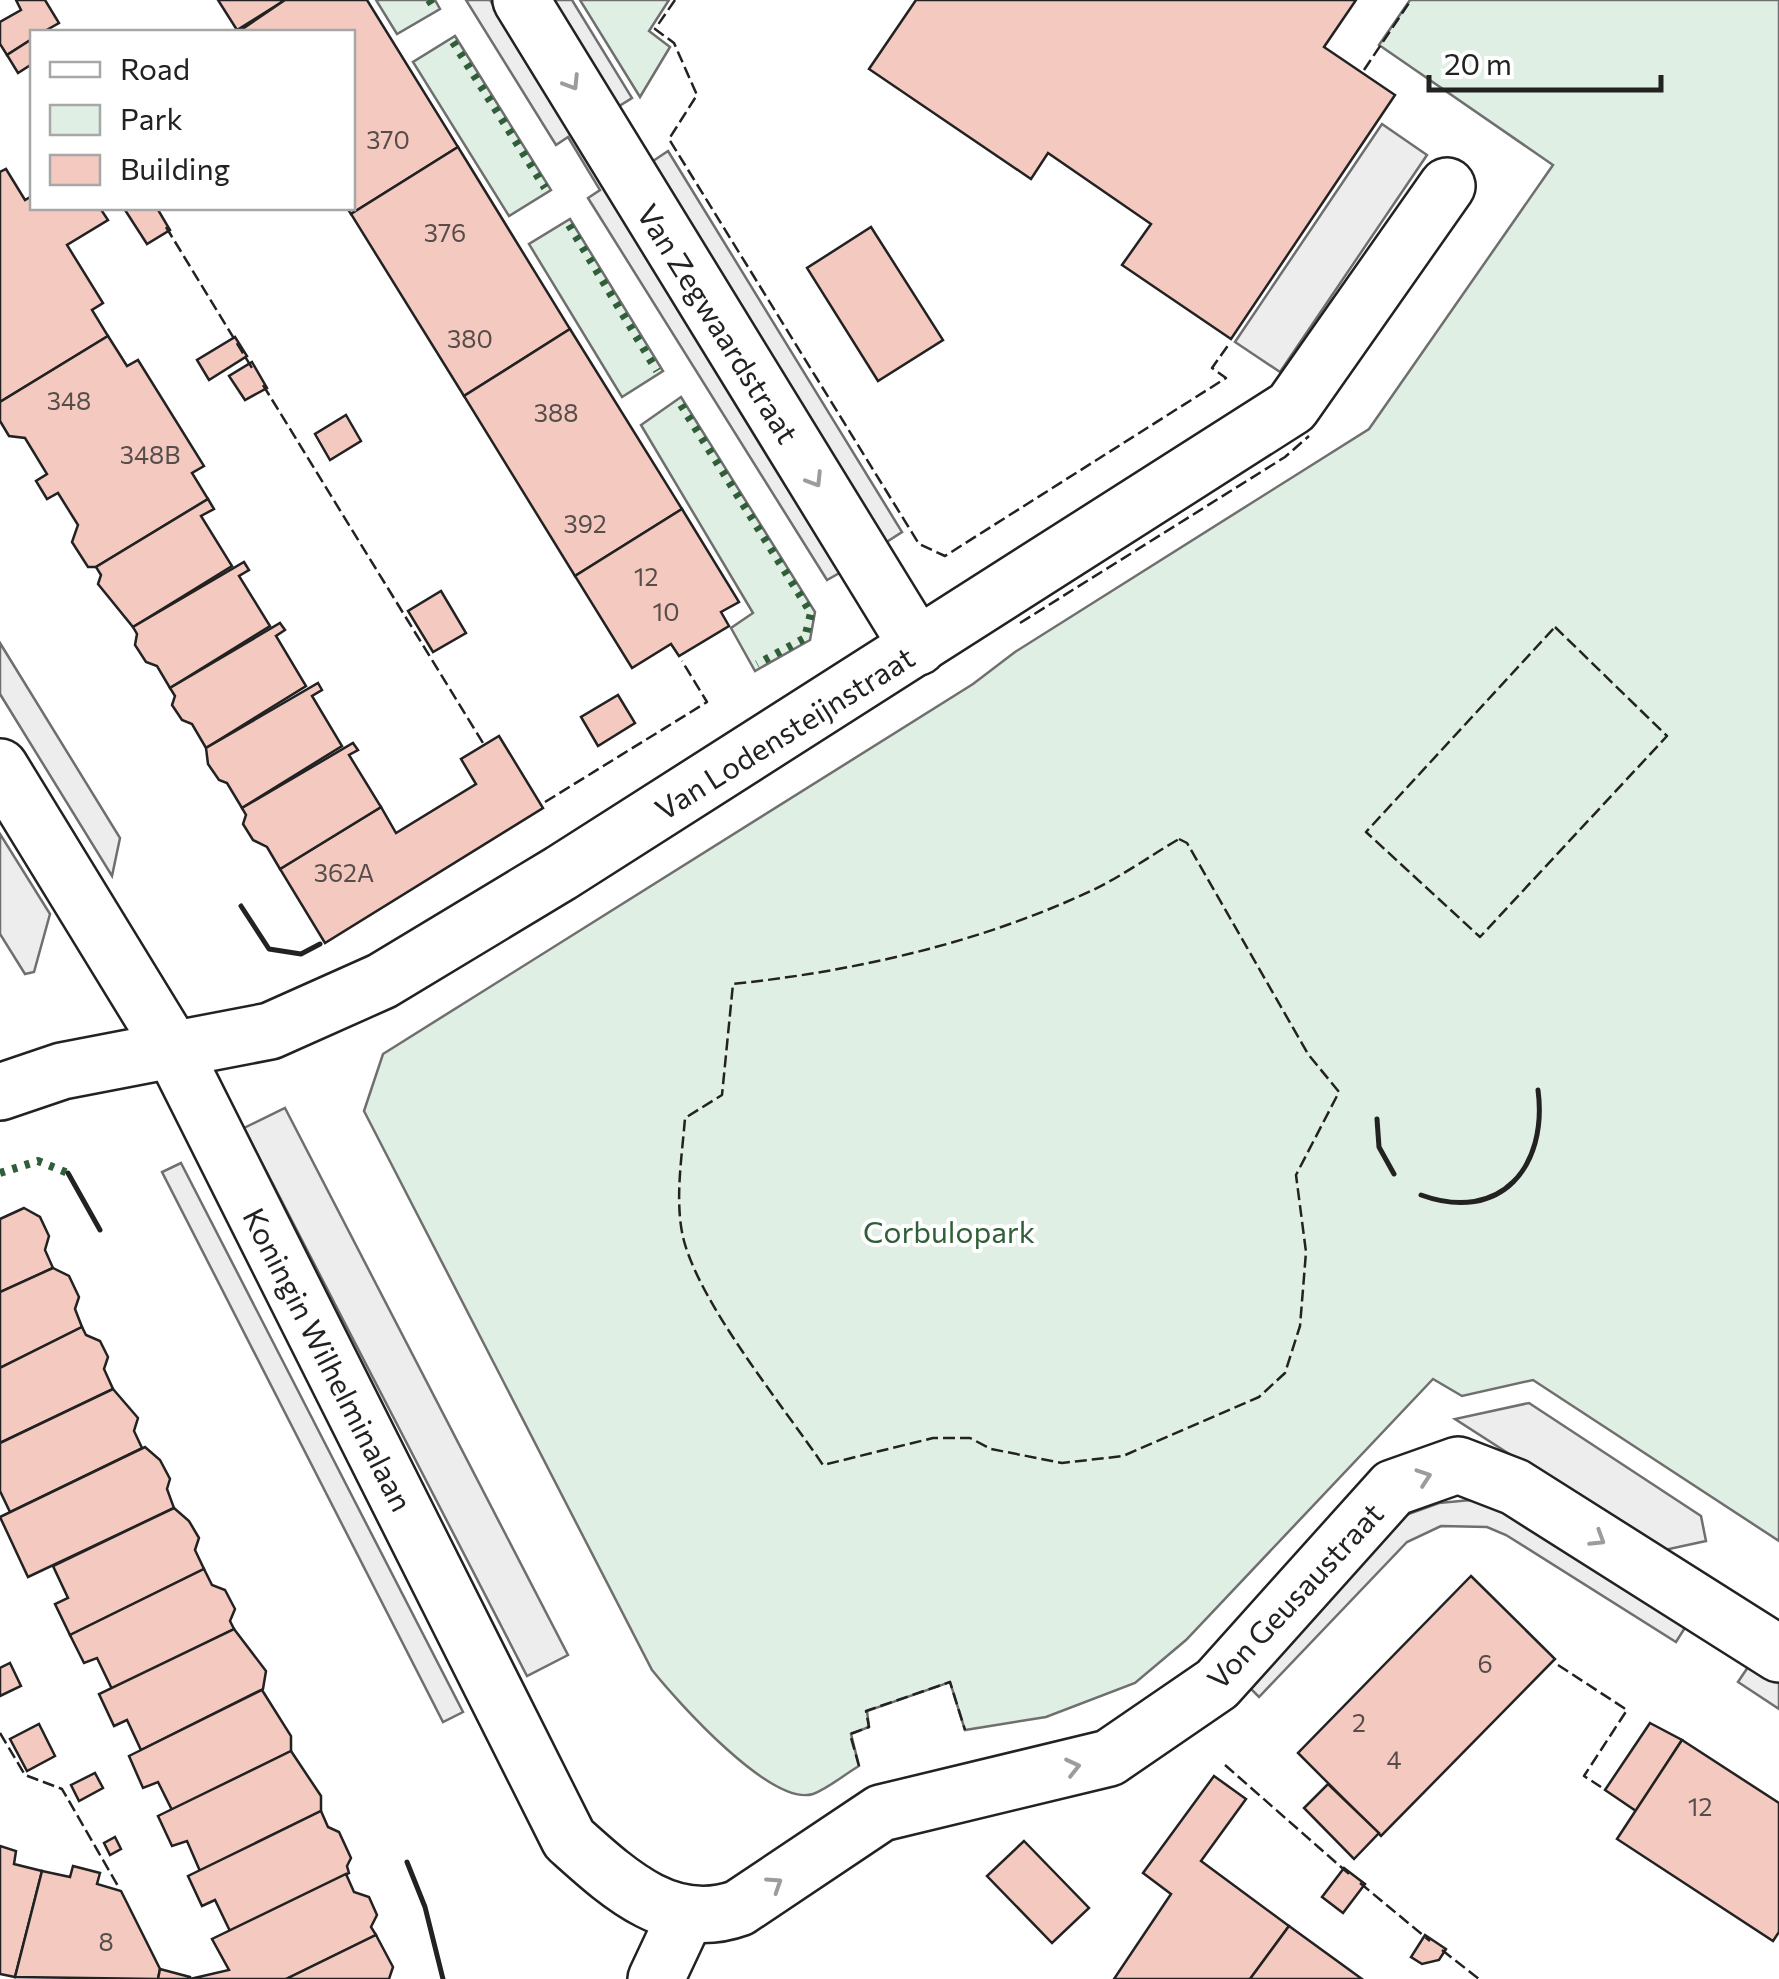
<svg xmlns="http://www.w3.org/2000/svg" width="1779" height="1979" font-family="Commissioner,sans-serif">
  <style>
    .green { fill: #e0efe3; stroke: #6f6f6f; stroke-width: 2.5 }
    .parking { fill: #ededed; stroke: #6f6f6f; stroke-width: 2.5 }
    .building { fill: #f3c9c0; stroke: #222; stroke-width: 2.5 }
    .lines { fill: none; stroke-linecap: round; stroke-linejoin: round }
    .street-casing { stroke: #222; stroke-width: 60 }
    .street { stroke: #fff; stroke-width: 55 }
    .hedge { stroke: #2f5e38; stroke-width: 8; stroke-dasharray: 5 8; stroke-linecap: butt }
    .fence { stroke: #222; stroke-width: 2.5; stroke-dasharray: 12 5; stroke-linecap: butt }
    .wall { stroke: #222; stroke-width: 5 }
    .oneway { stroke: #9c9c9c }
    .labels { text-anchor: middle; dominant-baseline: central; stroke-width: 8; stroke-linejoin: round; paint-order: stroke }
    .number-label { font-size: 25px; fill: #564c4a }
    .street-label { font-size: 30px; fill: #222; stroke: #fff }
    .park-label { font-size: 30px; fill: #2f5e38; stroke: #fff }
  </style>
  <rect width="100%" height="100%" fill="#fff"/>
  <!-- green -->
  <g class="green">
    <polygon points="376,0 435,0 440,9 397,34"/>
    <polygon points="580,0 669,0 649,31 670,47 640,97"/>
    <path d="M1410,0H1779V1541L1533,1380L1462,1396L1433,1379L1186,1640L1135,1683L1046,1717L965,1730L950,1682L867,1711L869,1727L851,1734L859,1766C845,1774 829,1788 813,1794C771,1807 677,1701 652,1670L364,1111L383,1054L973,684L1015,652L1369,429L1553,165L1379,45Z"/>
    <polygon points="455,36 551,190 509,216 413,62"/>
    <polygon points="570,219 663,371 622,397 529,244"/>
    <polygon points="681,397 815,612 810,640 755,671 731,628 753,613 641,425"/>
  </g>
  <!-- parking -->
  <g class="parking">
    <polygon points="466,0 490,0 841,572 827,580 588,198 600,190 568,137 556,145"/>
    <polygon points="549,0 572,0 632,98 616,108"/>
    <polygon points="1382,124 1427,155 1280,372 1235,342"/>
    <polygon points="668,151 902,532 885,543 650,163"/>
    <polygon points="0,643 120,838 112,876 0,694"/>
    <polygon points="0,834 50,914 34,972 25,974 0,934"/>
    <polygon points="285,1108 568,1655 527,1676 244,1128"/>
    <polygon points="181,1163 463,1712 443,1722 162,1172"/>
    <polygon points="1529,1403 1701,1516 1706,1541 1660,1551 1455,1419"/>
    <polygon points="1471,1500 1508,1509 1688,1623 1676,1642 1506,1535 1487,1527 1441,1526 1407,1542 1259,1697 1242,1680 1403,1516 1439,1503"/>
    <polygon points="1750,1664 1779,1682 1779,1709 1738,1682"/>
  </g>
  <!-- building -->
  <g class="building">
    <polygon points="16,0 45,0 59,23 43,32 32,32 32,39 7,55 0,44 0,22 21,10"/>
    <polygon points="218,0 285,0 237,30"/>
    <polygon points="285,0 367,0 458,147 351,214 347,208 352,208 352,32 238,32"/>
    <polygon points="916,0 1356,0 1324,47 1395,95 1231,339 1122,265 1151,224 1048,153 1031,179 869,69"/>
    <polygon points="32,39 32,64 18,73 7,55"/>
    <polygon points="458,147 570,329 464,396 351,214"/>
    <polygon points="6,169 25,200 32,196 32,208 100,208 108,220 67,245 103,303 92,310 108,336 0,402 0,172"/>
    <polygon points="129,208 157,208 170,230 147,244 125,210"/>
    <polygon points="871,227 943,340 878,381 807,268"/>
    <polygon points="570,329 682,509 575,576 464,396"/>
    <polygon points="108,336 127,366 138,360 204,466 192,473 208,499 96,567 88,567 72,542 78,525 58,493 47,499 36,481 47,474 25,438 9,436 0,421 0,402"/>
    <polygon points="235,337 247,356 209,380 197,360"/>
    <polygon points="252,362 267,388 245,400 229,376"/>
    <polygon points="346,415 361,441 330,460 315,434"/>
    <polygon points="208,499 214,509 201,516 232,566 133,627 98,584 101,575 96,567"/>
    <polygon points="682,509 739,602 721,612 729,626 679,656 671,644 632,668 575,576"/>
    <polygon points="244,562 249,570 239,576 270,626 170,688 157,666 146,662 135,645 137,634 133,627"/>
    <polygon points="441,591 466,633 433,652 408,611"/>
    <polygon points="280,623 285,630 276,636 306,686 206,748 192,724 182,720 172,705 175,696 170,688"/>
    <polygon points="318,683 322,690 312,696 342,746 242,808 227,783 219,780 208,764 206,748"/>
    <polygon points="618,695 635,723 598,746 581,717"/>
    <polygon points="499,736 543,808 325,943 280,869 381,807 396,833 476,784 461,759"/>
    <polygon points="353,743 358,750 349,755 381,807 280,869 267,847 253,840 243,824 246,815 242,808"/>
    <polygon points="24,1208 40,1217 49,1236 45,1250 53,1268 0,1292 0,1219"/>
    <polygon points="53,1268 69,1276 79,1297 75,1309 82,1327 0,1368 0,1292"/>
    <polygon points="82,1327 86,1335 100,1341 108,1357 104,1369 113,1389 0,1443 0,1368"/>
    <polygon points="113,1389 138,1418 134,1431 142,1448 10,1512 0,1491 0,1443"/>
    <polygon points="145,1447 160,1460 170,1479 167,1489 174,1508 28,1577 0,1517"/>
    <polygon points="174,1508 189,1521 199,1538 195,1550 204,1569 70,1635 55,1604 68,1598 53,1566"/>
    <polygon points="204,1569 212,1585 225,1590 235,1609 230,1621 234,1629 112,1689 97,1658 84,1663 70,1635"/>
    <polygon points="1471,1576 1555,1659 1381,1836 1298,1753"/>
    <polygon points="234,1629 266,1671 263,1689 141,1750 127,1720 114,1726 99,1694"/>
    <polygon points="10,1663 21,1686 0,1696 0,1668"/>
    <polygon points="262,1690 291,1736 291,1751 172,1810 158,1782 143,1788 129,1756"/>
    <polygon points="1650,1723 1682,1740 1636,1811 1605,1790"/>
    <polygon points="39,1724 55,1756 27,1771 10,1739"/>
    <polygon points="1682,1740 1779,1803 1779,1932 1773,1941 1617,1839"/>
    <polygon points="291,1751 321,1796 321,1811 200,1871 187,1841 172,1846 158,1816"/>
    <polygon points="95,1773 103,1788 79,1801 71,1785"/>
    <polygon points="1214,1776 1246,1799 1201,1861 1289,1926 1250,1979 1114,1979 1171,1894 1143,1873"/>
    <polygon points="1328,1784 1379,1833 1354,1859 1304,1808"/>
    <polygon points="321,1811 328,1827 339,1832 351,1858 347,1866 349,1873 230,1931 215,1900 202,1906 188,1876"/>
    <polygon points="115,1837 121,1849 110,1855 104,1843"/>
    <polygon points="1024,1841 1089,1908 1052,1943 987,1876"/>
    <polygon points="0,1846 16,1851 14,1864 42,1871 15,1977 0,1974"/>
    <polygon points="73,1866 100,1873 97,1884 121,1891 160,1969 158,1979 15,1977 42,1871 70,1877"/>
    <polygon points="1344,1868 1365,1884 1343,1913 1322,1897"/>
    <polygon points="346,1874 354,1892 369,1897 377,1915 371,1927 376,1935 286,1979 190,1979 229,1970 212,1939"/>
    <polygon points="1289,1926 1362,1979 1250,1979"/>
    <polygon points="376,1935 393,1967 389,1979 286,1979"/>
    <polygon points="1425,1935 1446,1949 1439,1960 1422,1964 1411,1957"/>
    <polygon points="160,1969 190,1977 190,1979 158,1979"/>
  </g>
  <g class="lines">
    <defs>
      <g id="street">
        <polyline points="521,0 918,647"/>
        <path d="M0,767L172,1048L569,1839C617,1882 670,1933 739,1908L881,1813L1109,1758L1217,1684L1393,1488L1458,1465L1515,1487L1779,1654"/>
        <polyline points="0,1092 62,1071 270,1031 382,981 561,873 1292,407 1447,186"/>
        <polyline points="656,1979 686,1915"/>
      </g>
    </defs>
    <!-- street casing -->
    <use href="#street" class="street-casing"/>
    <!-- street -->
    <use href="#street" class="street"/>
    <!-- hedge -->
    <g class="hedge">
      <polyline points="429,0 434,8"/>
      <polyline points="453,42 545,188"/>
      <polyline points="569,225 657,371"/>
      <polyline points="681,405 811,613 805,638 757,664"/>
      <polyline points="0,1173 38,1161 68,1173"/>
    </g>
    <!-- fence -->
    <g class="fence">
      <polyline points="675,0 655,29 674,43 697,95 669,139 919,544 945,556 1226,378 1212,368 1229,344"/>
      <polyline points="1364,70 1411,0"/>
      <polyline points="166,227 252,368"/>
      <polyline points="263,385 483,743"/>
      <polyline points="1020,623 1285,457 1309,436"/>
      <polygon points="1555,627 1667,736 1480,937 1366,832"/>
      <polyline points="545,802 707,702 682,661"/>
      <path d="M1179,839L1187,843L1308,1054L1339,1092L1296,1175L1306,1252L1300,1326L1285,1373L1259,1397L1123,1456L1062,1463L991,1449L970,1438H933L823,1465C783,1406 702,1307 684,1241C674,1203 682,1157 685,1118L722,1095L733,984C856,971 980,943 1093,890C1122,876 1150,856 1179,839Z"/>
      <polyline points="1558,1665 1627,1710 1584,1776 1601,1787"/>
      <polyline points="0,1733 25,1775 62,1789 118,1886"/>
      <polyline points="1225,1765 1349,1874"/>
      <polyline points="859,1766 850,1734 869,1727 866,1711 950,1682 965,1730"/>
      <polyline points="1360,1883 1430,1941"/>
      <polyline points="1442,1950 1479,1979"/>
    </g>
    <!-- wall -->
    <g class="wall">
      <polyline points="241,906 269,949 301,954 320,944"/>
      <polyline points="1377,1119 1379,1147 1394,1174"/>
      <polyline points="68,1173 100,1230"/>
      <path d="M1421,1195C1501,1224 1548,1166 1538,1090"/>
      <polyline points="407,1862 425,1907 443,1979"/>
    </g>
  </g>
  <!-- one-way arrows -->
  <defs><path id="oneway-chevron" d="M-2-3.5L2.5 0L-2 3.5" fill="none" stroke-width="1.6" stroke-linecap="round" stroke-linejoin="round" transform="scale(2.5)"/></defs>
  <g class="oneway">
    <use href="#oneway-chevron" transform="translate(572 83) rotate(58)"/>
    <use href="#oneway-chevron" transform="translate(815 480) rotate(58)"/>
    <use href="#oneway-chevron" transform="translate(1424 1477) rotate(-19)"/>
    <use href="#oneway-chevron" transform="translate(1598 1539) rotate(32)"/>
    <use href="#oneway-chevron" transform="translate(1073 1767) rotate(-13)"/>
    <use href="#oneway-chevron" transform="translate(775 1884) rotate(-33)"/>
  </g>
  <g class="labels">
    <!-- number labels -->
    <g class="number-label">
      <text x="388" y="139">370</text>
      <text x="445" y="232">376</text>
      <text x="470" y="338">380</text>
      <text x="69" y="400">348</text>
      <text x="556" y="412">388</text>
      <text x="150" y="454">348B</text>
      <text x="585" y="523">392</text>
      <text x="646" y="576">12</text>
      <text x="666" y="611">10</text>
      <text x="344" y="872">362A</text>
      <text x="1485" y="1663">6</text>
      <text x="1359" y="1722">2</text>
      <text x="1394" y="1759">4</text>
      <text x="1700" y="1806">12</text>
      <text x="106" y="1941">8</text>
    </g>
    <!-- street labels -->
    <g class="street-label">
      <text transform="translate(719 323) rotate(58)">Van Zegwaardstraat</text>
      <text transform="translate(784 732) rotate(-32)">Van Lodensteijnstraat</text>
      <text transform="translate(329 1359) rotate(63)">Koningin Wilhelminalaan</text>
      <text transform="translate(1294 1595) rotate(-47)">Von Geusaustraat</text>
    </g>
    <!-- park labels -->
    <g class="park-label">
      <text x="949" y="1230">Corbulopark</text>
    </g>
  </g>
  <!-- legend -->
  <rect x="30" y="30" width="325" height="180" fill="#ffffff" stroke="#a7a7a7" stroke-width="2.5"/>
  <rect x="50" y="62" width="50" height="15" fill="#ffffff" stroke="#a7a7a7" stroke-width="2.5"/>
  <text x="120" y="80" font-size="30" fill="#222222">Road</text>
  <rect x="50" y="105" width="50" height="30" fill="#e0efe3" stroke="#a7a7a7" stroke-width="2.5"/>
  <text x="120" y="130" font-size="30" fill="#222222">Park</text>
  <rect x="50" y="155" width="50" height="30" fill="#f3c9c0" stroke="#a7a7a7" stroke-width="2.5"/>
  <text x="120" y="180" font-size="30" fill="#222222">Building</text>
  <!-- scale -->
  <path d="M1429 75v15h232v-15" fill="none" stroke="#222222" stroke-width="5"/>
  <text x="1444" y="75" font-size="30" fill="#222222" stroke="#ffffff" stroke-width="8" paint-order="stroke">20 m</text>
</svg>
